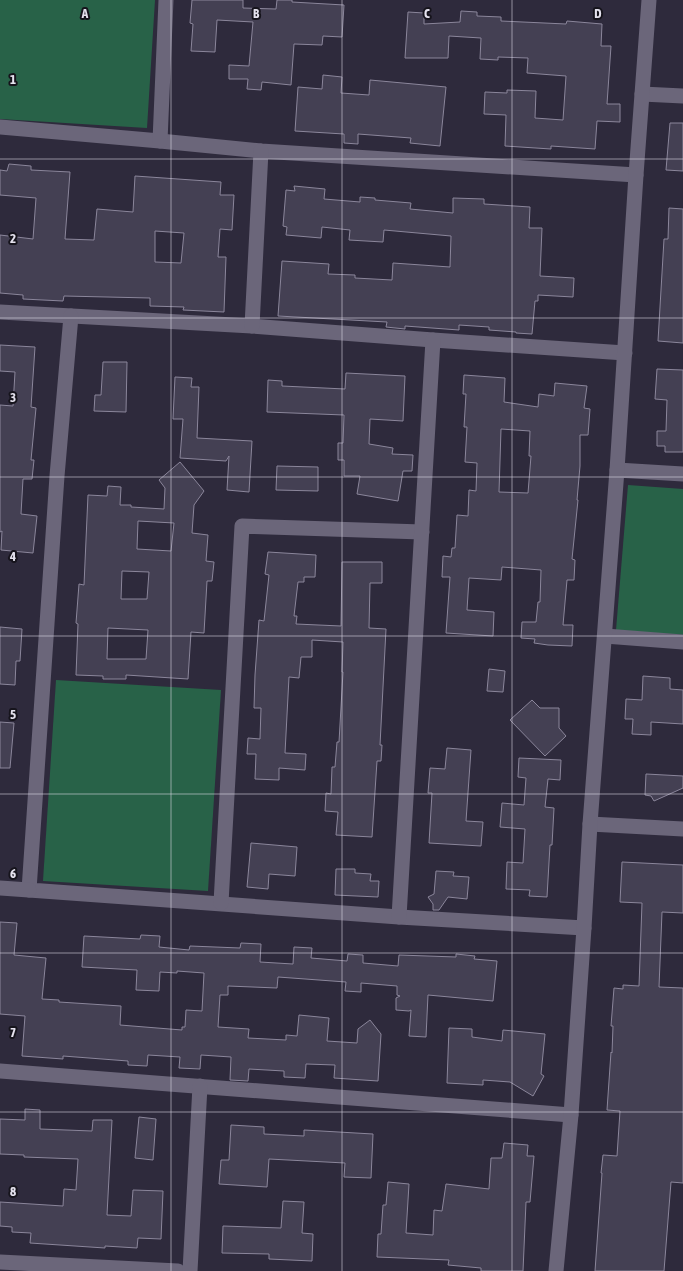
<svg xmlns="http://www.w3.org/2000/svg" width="683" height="1271" font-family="'Asap Condensed',sans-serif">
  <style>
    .green { fill: #286248 }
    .building { fill: #444053; stroke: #8b869b; fill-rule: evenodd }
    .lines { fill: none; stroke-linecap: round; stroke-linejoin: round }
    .street { stroke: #6b667a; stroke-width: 15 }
    .grid { fill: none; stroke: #e5e2ee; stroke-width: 1; stroke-opacity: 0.55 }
    .grid-label { font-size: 13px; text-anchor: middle; font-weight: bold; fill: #e5e2ee; stroke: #16141c; stroke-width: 4; stroke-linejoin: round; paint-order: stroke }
  </style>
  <rect width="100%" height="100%" fill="#2e2a3c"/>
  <!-- green -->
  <g class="green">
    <polygon points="0,0 155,0 147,128 0,119"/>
    <polygon points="628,485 683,489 683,635 616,630"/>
    <polygon points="56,680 221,690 208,891 43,881"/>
  </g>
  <!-- building -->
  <g class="building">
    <polygon points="192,0 243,0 243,8 276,9 277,0 292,0 292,2 344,5 342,37 323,36 322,45 294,44 291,85 262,82 261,90 247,89 248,79 229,79 229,65 249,66 253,22 217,20 215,52 191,51 193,24 190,23"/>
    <polygon points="461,11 477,12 477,16 501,17 501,21 566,24 567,21 602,24 601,46 611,46 607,104 620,104 620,122 597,121 595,149 551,146 551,149 505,146 506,115 484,114 485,92 507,93 507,90 536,91 535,118 563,120 566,76 527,73 528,58 498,57 498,60 480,59 481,38 449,36 448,58 405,58 408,12 424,13 424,24 460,22"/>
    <polygon points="323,75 342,77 341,93 369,95 370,80 446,87 440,146 410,143 411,138 358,134 358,144 344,143 344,134 295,131 298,87 322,89"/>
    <polygon points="670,123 683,123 683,171 666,170"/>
    <path d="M9,164L31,166V170L70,172L65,239L94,240L97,209L133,212L135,176L221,182L220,195H234L232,230L220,229L218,257H226L224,312L183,310L184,307L150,306V298L64,296L63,301L23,299V295L0,293V235L33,239L36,198L0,195V170L7,171ZM155,231L184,233L181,263L155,262Z"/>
    <polygon points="294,186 325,189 324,199 360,202 360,197 375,198 375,200 411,203 410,209 453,213 453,198 484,199 484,204 530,207 529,228 542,228 540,276 574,278 573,297 538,295 538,301 535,301 532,334 516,333 516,332 489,330 489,327 459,325 459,330 405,326 405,329 386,327 387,322 278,316 282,261 329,264 328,274 355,275 355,278 392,280 393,263 450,267 451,236 384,230 383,242 349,240 350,230 322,227 321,238 286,235 287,227 283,226 286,190 295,191"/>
    <polygon points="669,208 683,209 683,343 658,341 664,239 668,239"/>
    <polygon points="0,345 35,347 31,407 36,408 31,460 34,460 32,479 23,479 21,514 37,516 33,553 1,550 2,531 0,532 0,405 13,406 15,372 0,371"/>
    <polygon points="103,362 127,362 126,412 94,411 95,395 101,395"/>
    <polygon points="657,369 683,370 683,452 665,452 665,446 657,446 657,431 666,431 667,400 655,399"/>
    <polygon points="346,373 405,376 403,421 370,419 369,444 393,448 392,454 413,455 412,471 403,471 398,501 357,494 360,476 344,476 344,460 338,460 338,443 343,443 344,415 267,412 268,380 282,381 282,386 345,389"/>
    <path d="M464,375L505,378L504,402L538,407L539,394L554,396L555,383L587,386L584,408L590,409L588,435H580V466L577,500H578L572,559L575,560L574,580H567L563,625H573L572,646L548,645L534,643L535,639L521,638L522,622H536L538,602H540L541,570L502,567L501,580L469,578L467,610L494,612L493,636L446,633L450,577H442L443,556L451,557L452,548H455L457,515L468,516L469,490L476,491L477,463L465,462L467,427H464L466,394H463ZM501,429L530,431L529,456H531L528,493L499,492Z"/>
    <polygon points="175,377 192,378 191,387 199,387 197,438 252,441 249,492 227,490 229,456 226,461 180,458 183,419 173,419"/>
    <path d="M180,462L204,491L194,505L192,533L208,535L206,561L214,562L212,581H207L204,633L191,632L188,679L126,675V679H103V676L76,675L78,624L76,623L79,584L84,585L88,495L107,496L108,486L121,487L120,505H131V507L164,509L165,488L159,480ZM138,521L174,523L171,551L137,549ZM122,571L149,572L147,599H121ZM108,628L148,630L146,659H107Z"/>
    <polygon points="277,466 318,467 318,491 276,490"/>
    <polygon points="268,552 316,555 315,577 304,577 304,582 298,582 294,616 297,616 296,624 341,626 342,562 382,562 382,583 370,583 369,628 386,629 380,745 382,745 381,761 377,761 372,837 336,835 338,812 325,811 326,793 331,794 332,767 335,767 337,742 339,742 343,672 342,672 343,642 312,640 312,657 301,657 299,678 289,677 285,753 306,754 305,770 279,768 279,780 255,779 256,754 247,754 248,738 260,739 261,708 254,708 255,675 259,620 264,621 269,575 265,574"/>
    <polygon points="0,627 22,629 20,661 16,661 15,685 0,684"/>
    <polygon points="489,669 505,671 503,692 487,691"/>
    <polygon points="643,676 670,678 670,689 683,690 683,724 651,722 651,735 632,734 633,719 625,719 626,699 642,700"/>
    <polygon points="532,700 540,708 559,708 559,728 566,736 545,756 510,720"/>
    <polygon points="0,722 14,723 10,768 0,768"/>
    <polygon points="447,748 471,750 466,821 483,822 481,846 429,843 432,793 428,793 430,768 445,769"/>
    <polygon points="519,758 561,760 560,780 548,779 545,807 554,808 552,845 550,845 547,897 529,896 530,890 506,889 507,862 523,863 525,829 500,827 502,803 524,805 526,778 518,777"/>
    <polygon points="646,774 683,776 683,788 654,801 651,796 645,795"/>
    <polygon points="251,843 297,847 295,876 269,874 268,889 247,887"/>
    <polygon points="622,862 683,865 683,913 662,912 659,987 683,988 683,1183 671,1182 664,1271 595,1271 602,1173 601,1173 603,1155 617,1156 620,1111 607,1110 611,1052 612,1053 613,1026 611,1026 614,988 623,989 623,985 639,986 642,903 620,902"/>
    <polygon points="336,869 355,869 355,873 371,874 370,881 379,881 378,897 335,895"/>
    <polygon points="436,871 454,872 453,876 469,877 467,899 448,897 439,910 433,910 433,904 428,897 434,894"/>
    <polygon points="0,922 17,923 14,955 46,958 42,999 59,1000 59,1002 121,1006 120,1025 182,1030 182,1027 185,1027 186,1010 202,1011 204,973 177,971 177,973 160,972 159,991 136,990 137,970 82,967 84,936 140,939 141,935 160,936 159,947 189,950 190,946 240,948 241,943 261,944 260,962 293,964 294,947 312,948 311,958 347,961 348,954 363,955 363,963 398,966 399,955 456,957 456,954 475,956 474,959 497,961 493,1001 428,995 426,1037 409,1036 411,1010 409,1011 396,1010 396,998 400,996 397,995 397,986 361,983 361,992 345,991 346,982 278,977 277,988 228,986 228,995 220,995 218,1027 249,1029 248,1038 286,1040 286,1035 297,1036 299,1015 329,1018 327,1041 357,1043 358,1029 370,1020 381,1034 378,1081 334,1078 335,1065 306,1064 305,1078 284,1077 284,1071 249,1069 248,1081 230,1080 231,1057 201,1055 200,1069 179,1068 180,1057 148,1055 147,1066 128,1065 128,1061 63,1056 63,1059 22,1056 25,1016 0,1014"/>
    <polygon points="449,1028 472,1029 472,1037 502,1041 503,1030 545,1034 541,1074 544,1076 533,1096 510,1082 483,1080 483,1085 447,1083"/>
    <polygon points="25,1109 40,1110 40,1129 92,1131 93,1120 112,1120 107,1215 131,1216 133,1190 163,1191 161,1239 138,1238 137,1248 105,1246 105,1248 30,1243 31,1233 12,1232 12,1227 0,1226 0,1202 63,1206 64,1189 76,1190 78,1159 24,1157 24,1155 0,1154 0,1119 25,1120"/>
    <polygon points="139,1117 156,1119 153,1160 135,1158"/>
    <polygon points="231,1125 264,1127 264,1134 304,1136 304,1130 373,1134 371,1178 344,1177 345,1163 269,1159 267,1187 219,1184 221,1160 229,1160"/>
    <polygon points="504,1143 528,1145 527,1156 534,1156 530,1202 526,1202 523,1271 481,1271 481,1268 448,1265 449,1260 377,1257 378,1234 381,1234 383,1205 386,1205 388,1182 409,1184 406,1233 433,1235 434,1210 442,1211 446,1184 489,1189 491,1158 502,1158"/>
    <polygon points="283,1201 304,1202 302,1233 313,1234 312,1261 269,1259 269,1254 222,1253 223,1226 281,1228"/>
  </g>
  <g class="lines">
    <!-- street -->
    <g class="street">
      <polyline points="642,94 683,96"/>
      <polyline points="0,127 160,141 261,151 636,175"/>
      <polyline points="160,141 166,0"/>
      <polyline points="0,312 252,326 433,340 625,353"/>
      <polyline points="71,316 57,476 29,890 399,917 584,928"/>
      <polyline points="252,326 261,151"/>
      <polyline points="617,470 683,474"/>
      <polyline points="605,636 683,642"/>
      <polyline points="590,824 683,829"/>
      <polyline points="0,888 29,890"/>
      <polyline points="221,903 242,526 422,532"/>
      <polyline points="399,917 433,340"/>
      <polyline points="0,1071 571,1115"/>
      <polyline points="0,1262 178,1271"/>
      <polyline points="190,1271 200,1086"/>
      <polyline points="556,1271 571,1115 584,928 590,824 617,470 636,175 649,0"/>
    </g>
  </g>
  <!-- grid -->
  <path class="grid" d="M171,0V1271M342,0V1271M512,0V1271M0,159H683M0,318H683M0,477H683M0,636H683M0,794H683M0,953H683M0,1112H683"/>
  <g class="grid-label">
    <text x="85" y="18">A</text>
    <text x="256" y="18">B</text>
    <text x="427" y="18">C</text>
    <text x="598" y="18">D</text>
    <text x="13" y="84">1</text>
    <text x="13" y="243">2</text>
    <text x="13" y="402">3</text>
    <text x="13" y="561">4</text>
    <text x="13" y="719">5</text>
    <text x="13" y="878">6</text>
    <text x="13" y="1037">7</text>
    <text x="13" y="1196">8</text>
  </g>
</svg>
